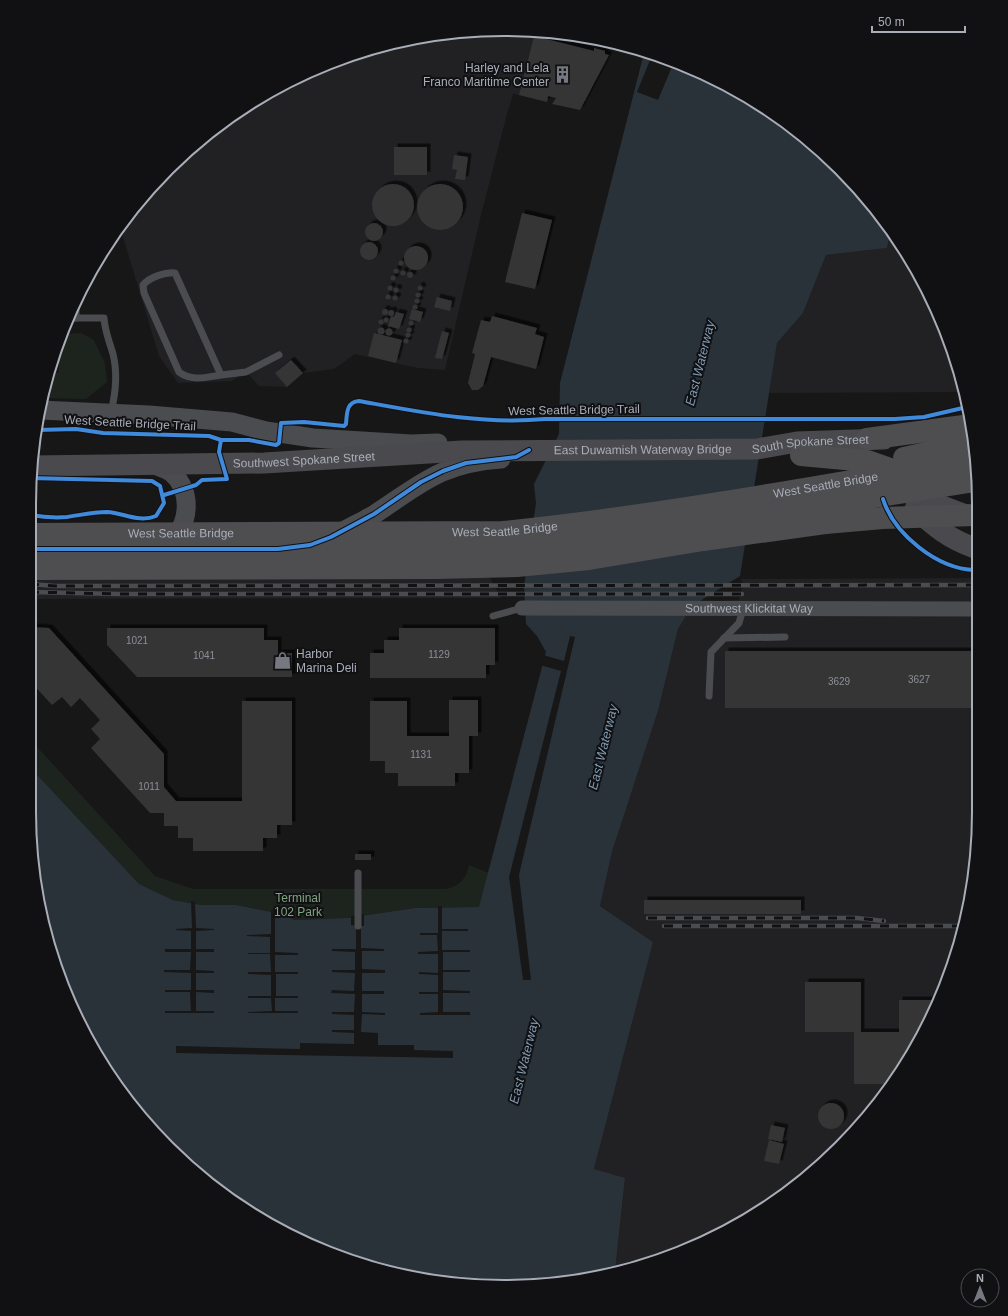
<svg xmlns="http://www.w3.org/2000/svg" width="1008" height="1316" font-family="Helvetica,sans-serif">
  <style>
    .built { fill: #212123 }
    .green { fill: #1d241e }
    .water { fill: #2a3239 }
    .pier { fill: #171717 }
    .building { fill: #353536; filter: url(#shadow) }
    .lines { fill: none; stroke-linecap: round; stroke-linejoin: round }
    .service { stroke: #4b4c50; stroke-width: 7 }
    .minor { stroke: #4b4c50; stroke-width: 15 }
    .tertiary { stroke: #4b4c50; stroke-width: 19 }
    .secondary { stroke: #4a4a4e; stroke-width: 21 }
    .motorway { stroke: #4e4e51; stroke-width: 22 }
    .rail-casing { stroke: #4b4c4f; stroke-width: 4.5 }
    .rail { stroke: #111113; stroke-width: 3; stroke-dasharray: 9; stroke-linecap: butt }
    .motorway-bridge { stroke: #4e4e51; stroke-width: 22 }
    .cycleway-casing { stroke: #111113; stroke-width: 6 }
    .cycleway { stroke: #408adc; stroke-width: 4 }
    .labels { text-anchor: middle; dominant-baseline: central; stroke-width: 4; stroke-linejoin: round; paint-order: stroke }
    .number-label { font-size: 10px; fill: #8b8f98 }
    .poi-label { font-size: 12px; fill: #a8adb8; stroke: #111113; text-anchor: end }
    .street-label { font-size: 12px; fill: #a8adb8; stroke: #111113 }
    .park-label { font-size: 12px; fill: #7fa381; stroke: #111113 }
    .water-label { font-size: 13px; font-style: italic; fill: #7f9bb3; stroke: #111113 }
    .rim { fill: none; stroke: #a8adb8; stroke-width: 2 }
  </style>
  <defs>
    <filter id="shadow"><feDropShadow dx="3.5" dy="-3.5" stdDeviation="0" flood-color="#0009"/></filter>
  </defs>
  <rect width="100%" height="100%" fill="#171717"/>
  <!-- built -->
  <g class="built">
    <polygon points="504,29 534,32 534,36 519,95 513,94 507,114 481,215 445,370 418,368 355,354 334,369 303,373 287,387 259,386 246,372 232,381 178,383 159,356 120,227 127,215 191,147 240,109 322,65 412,38"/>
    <polygon points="891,230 899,240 954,351 963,392 769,393 777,343 803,313 826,255 887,248"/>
    <polygon points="30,575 490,578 501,598 30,599"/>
    <polygon points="975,578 975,874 943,994 899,1076 840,1148 768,1207 656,1262 615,1271 625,1179 594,1169 653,942 600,906 612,852 658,711 678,629 692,606 698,602 739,600 743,585 741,579"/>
  </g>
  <!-- green -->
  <g class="green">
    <polygon points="81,333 94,340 105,364 107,382 86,399 42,398 48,373 59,373 59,351 57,351 63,334"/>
    <path d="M29,738L155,876L193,889H446C460,886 466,879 469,865L489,873L479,907L415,908L348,918L295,920L281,914L236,905H201L173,900L139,884L29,766Z"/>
  </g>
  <!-- water -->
  <polygon class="water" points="644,53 686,65 768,109 840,168 891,230 887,248 826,255 803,313 777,343 740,576 692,606 678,629 658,711 612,852 600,906 653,942 594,1169 625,1178 615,1271 566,1283 504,1287 381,1271 267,1223 168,1148 93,1050 45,935 29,812 29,766 139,884 173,900 201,905 236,905 281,914 295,920 348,918 415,908 479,907 546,652 537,636 526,624 524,586 536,503 534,484 559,434 560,383"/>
  <!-- pier -->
  <g class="pier">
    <polygon points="652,55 674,62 658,100 637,92"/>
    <polygon points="570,636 575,637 519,875 531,980 523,980 509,877 561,671 540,665 543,655 564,661"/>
    <polygon points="191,901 195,902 196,928 214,929 214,930 196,931 196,949 214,949 214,952 196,952 196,970 214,971 214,973 196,973 196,990 214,990 214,993 196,992 196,1011 214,1011 214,1013 165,1013 165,1011 191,1011 190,992 165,992 165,990 191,990 191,973 164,972 164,970 190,970 191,952 165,952 165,949 191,949 191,931 176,930 176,929 192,928"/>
    <polygon points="438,906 442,906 442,929 468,929 468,931 442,931 442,950 470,950 470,952 443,952 443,970 470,970 470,972 443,972 443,990 470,991 470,993 443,993 443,1012 470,1012 470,1015 420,1015 420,1013 438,1012 438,994 419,994 419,992 438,992 438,975 419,974 419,972 438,973 438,954 418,954 418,952 438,951 437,935 420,935 420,933 438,933"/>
    <polygon points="271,910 275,911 275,952 298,953 298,955 275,955 275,972 298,972 298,974 276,974 276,996 298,996 298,998 275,998 275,1011 298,1011 298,1013 248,1013 248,1012 272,1011 271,998 248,998 248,996 271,996 271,975 248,974 248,972 271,972 270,954 248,954 248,953 270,953 270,937 247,936 247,935 271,934"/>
    <polygon points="364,914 364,926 361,926 361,948 384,949 384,951 362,951 362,969 385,970 385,973 362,973 362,991 384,991 384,994 362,994 362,1012 385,1013 385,1015 362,1014 361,1032 378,1033 378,1045 414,1045 414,1050 453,1051 453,1058 176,1053 176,1046 300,1049 300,1043 354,1044 354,1033 332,1032 332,1030 354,1030 354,1015 332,1014 332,1012 354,1012 355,994 331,993 332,990 354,991 355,973 332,972 332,970 355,970 355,952 332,951 332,949 356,949 356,926 351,925 351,916"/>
  </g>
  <!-- building -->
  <g class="building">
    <polygon points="534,36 594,51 594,48 605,51 605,54 609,55 580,110 552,104 556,98 548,96 547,102 519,95"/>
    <rect x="394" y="147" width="33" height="28"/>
    <polygon points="454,155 468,157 465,180 455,179 457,170 452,169"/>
    <circle cx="440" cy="207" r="23"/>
    <circle cx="393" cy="205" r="21"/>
    <polygon points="522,213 552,220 535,289 505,282"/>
    <circle cx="374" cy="232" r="9"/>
    <circle cx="369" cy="251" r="9"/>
    <circle cx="416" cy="258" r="12"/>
    <circle cx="401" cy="263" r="2.5"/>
    <circle cx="396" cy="271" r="2.5"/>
    <circle cx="403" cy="273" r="2.5"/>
    <circle cx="410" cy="275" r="3"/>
    <circle cx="393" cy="278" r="2.5"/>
    <circle cx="390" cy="288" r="2.5"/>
    <circle cx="420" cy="288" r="2.5"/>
    <circle cx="396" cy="290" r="2.5"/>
    <circle cx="418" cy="295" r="2.5"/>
    <circle cx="388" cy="297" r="2.5"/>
    <circle cx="395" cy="298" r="2.5"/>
    <polygon points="437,297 452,301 450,311 434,307"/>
    <circle cx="417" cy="301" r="2.5"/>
    <circle cx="415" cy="307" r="2.5"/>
    <polygon points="412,309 423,312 420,322 409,319"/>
    <circle cx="385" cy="312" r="3"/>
    <circle cx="391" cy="313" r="3"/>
    <polygon points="396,312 404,314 399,329 388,326 391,316 394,317"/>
    <polygon points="492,316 537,328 535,334 544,337 536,369 491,357 483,386 478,390 472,390 468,383 475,354 472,353 481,320 490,322"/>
    <circle cx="386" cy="320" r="2.5"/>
    <circle cx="381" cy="322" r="2.5"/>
    <circle cx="411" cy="323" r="2.5"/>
    <circle cx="409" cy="330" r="2.5"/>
    <circle cx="381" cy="331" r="3.5"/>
    <circle cx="389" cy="332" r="3.5"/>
    <polygon points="442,331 449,333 442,359 435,358"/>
    <circle cx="408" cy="335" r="2.5"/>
    <polygon points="374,333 402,340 396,363 368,356"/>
    <circle cx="406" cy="341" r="2.5"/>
    <polygon points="291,360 303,373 287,387 275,373"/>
    <polygon points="30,627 49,628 164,754 164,787 176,801 242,801 242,701 292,701 292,825 277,825 277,838 263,838 263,851 193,851 193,838 178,838 178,826 164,826 164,813 150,813 91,748 100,739 91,729 100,720 80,698 71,707 62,697 52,705 29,680"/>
    <polygon points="107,628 264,628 264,640 278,640 278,653 292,653 292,677 137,677 107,645"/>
    <polygon points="399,628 495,628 495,665 486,665 486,678 370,678 370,653 384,653 384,640 399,640"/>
    <rect x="725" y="651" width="250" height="57"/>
    <polygon points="449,700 478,700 478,736 469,736 469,773 455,773 455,786 398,786 398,773 385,773 385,761 370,761 370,701 407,701 407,736 449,736"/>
    <rect x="355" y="854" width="16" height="6"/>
    <rect x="644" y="900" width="157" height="14"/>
    <rect x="805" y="982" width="56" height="50"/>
    <polygon points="899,1000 939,1000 899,1076 892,1084 854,1084 854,1032 899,1032"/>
    <circle cx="831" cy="1116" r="13"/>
    <polygon points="771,1125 785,1128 782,1142 768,1139"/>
    <polygon points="769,1140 784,1144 779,1164 764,1161"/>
    <polygon points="825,1154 831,1155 813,1170 816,1159"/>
  </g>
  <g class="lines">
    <!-- service -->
    <g class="service">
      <polyline points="76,299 76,318"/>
      <path d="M69,318H104C105,332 109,340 113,354C118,374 116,392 111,412"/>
      <path d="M221,375C207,377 192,382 179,372L144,293L143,285C150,277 165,272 175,273L221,375L246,372L279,355"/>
      <polyline points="493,616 522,608"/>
      <polyline points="724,638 785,637"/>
      <polyline points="709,696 711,652 739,623 743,609"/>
      <polyline points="358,873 358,926"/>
    </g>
    <!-- minor -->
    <path class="minor" id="s1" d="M522,608L975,609"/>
    <!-- tertiary -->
    <g class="tertiary">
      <polyline points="40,410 149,415 232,422 266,431 313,438 411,444 438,443"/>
      <path d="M155,465C160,467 168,470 172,473C193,491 190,528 168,542"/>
      <path d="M338,534C350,527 363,521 375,514C422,483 442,463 501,459"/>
    </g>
    <!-- secondary -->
    <g class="secondary">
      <path id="s2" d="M31,466L264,463L462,451L757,449L797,442L884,439"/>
      <polyline points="900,490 966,515"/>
      <path d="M915,509C935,527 949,539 975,548"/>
    </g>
    <!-- motorway -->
    <g class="motorway">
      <polyline points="867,439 971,425"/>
      <polyline points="801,455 867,461 907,475"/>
      <polyline points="30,569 436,568 517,566 589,559 703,540 825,523"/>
    </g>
    <defs>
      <g id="rail">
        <polyline points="30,584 55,586 975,585"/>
        <polyline points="30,592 119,594 742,594"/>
        <polyline points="648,918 857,918 884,921"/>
        <polyline points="664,926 961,926"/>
      </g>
    </defs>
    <!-- rail casing -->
    <use href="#rail" class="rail-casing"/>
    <!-- rail -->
    <use href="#rail" class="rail"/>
    <!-- motorway-bridge -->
    <g class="motorway-bridge">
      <polyline points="904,458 975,442"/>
      <polyline points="825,523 883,518 975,515"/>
      <path id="s3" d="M30,534L503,532C661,516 818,486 975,460"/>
      <polyline points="30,553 437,553 523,549 632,535 975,481"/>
    </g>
    <defs>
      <g id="cycleway">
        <path d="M37,430L76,429L103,433L209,436L221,440H249L276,445L279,443L281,423L304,422L344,426L346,424C347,414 346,402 359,401C420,412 482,425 545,419H895L924,417L967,407"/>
        <polyline points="164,495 196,485 202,480 227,479 219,452 221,440"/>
        <path d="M883,499C894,534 937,569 975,570"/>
        <path d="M30,515C42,517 55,518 67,517C81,515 93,512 107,512C124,513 139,523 156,516L164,503L160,486L152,481L30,478"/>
        <polyline points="30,549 278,549 310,545 331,537 374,514 421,482 443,471 466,463 516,457 529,450"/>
      </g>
    </defs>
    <!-- cycleway casing -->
    <use href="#cycleway" class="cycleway-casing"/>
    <!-- cycleway -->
    <use href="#cycleway" class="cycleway"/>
  </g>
  <!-- icons -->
  <defs>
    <symbol id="building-bare" viewBox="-9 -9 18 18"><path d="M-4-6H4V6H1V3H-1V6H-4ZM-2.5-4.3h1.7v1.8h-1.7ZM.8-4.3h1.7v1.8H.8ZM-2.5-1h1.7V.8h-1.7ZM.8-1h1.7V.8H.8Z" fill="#757880" stroke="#111113" stroke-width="2.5" paint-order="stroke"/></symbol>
    <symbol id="shop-bare" viewBox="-9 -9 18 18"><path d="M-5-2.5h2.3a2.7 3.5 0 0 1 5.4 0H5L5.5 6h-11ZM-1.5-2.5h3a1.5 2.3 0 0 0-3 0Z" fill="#757880" stroke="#111113" stroke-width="2.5" paint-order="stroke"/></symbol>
  </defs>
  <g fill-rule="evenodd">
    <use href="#building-bare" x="550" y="62" width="25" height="25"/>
    <use href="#shop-bare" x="270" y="648" width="25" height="25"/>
  </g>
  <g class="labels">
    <!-- number labels -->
    <g class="number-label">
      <text x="137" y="640">1021</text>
      <text x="439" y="654">1129</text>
      <text x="204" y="655">1041</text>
      <text x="919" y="679">3627</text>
      <text x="839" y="681">3629</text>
      <text x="421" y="754">1131</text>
      <text x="149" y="786">1011</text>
    </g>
    <!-- poi labels -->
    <g class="poi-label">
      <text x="549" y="68">Harley and Lela<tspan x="549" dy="14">Franco Maritime Center</tspan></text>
      <text x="296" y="654" text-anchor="start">Harbor<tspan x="296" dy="14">Marina Deli</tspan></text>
    </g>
    <!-- street labels -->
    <g class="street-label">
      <text transform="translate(574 410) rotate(-1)">West Seattle Bridge Trail</text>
      <text transform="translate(130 423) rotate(3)">West Seattle Bridge Trail</text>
      <text stroke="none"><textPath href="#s2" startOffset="780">South Spokane Street</textPath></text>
      <text stroke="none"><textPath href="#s2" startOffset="612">East Duwamish Waterway Bridge</textPath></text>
      <text stroke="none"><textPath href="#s2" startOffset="273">Southwest Spokane Street</textPath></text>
      <text stroke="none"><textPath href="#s3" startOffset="799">West Seattle Bridge</textPath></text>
      <text stroke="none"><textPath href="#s3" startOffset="475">West Seattle Bridge</textPath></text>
      <text stroke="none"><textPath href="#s3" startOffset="151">West Seattle Bridge</textPath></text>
      <text stroke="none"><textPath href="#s1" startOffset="227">Southwest Klickitat Way</textPath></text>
    </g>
    <!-- park labels -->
    <g class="park-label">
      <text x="298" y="898">Terminal<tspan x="298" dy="14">102 Park</tspan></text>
    </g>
    <!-- water labels -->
    <g class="water-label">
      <text transform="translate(700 363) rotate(-76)">East Waterway</text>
      <text transform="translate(603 747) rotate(-76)">East Waterway</text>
      <text transform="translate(524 1061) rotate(-76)">East Waterway</text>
    </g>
  </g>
  <!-- crop -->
  <path d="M0 0H1008V1316H0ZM504 36H504A468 468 0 0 1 972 504V812A468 468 0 0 1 504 1280H504A468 468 0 0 1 36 812V504A468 468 0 0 1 504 36Z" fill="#111113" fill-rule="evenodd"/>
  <path class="rim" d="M504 36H504A468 468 0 0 1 972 504V812A468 468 0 0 1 504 1280H504A468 468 0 0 1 36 812V504A468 468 0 0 1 504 36Z"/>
  <!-- north arrow -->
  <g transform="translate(980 1288)"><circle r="19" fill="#111113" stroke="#4d4f55"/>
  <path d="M0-3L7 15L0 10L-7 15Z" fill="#757880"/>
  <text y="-6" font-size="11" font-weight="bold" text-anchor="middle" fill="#a8adb8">N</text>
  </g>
  <!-- scale -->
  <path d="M872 26v6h93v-6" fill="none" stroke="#a8adb8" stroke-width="2"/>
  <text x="878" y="26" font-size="12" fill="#a8adb8" stroke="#111113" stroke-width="3" paint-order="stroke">50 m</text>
</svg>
